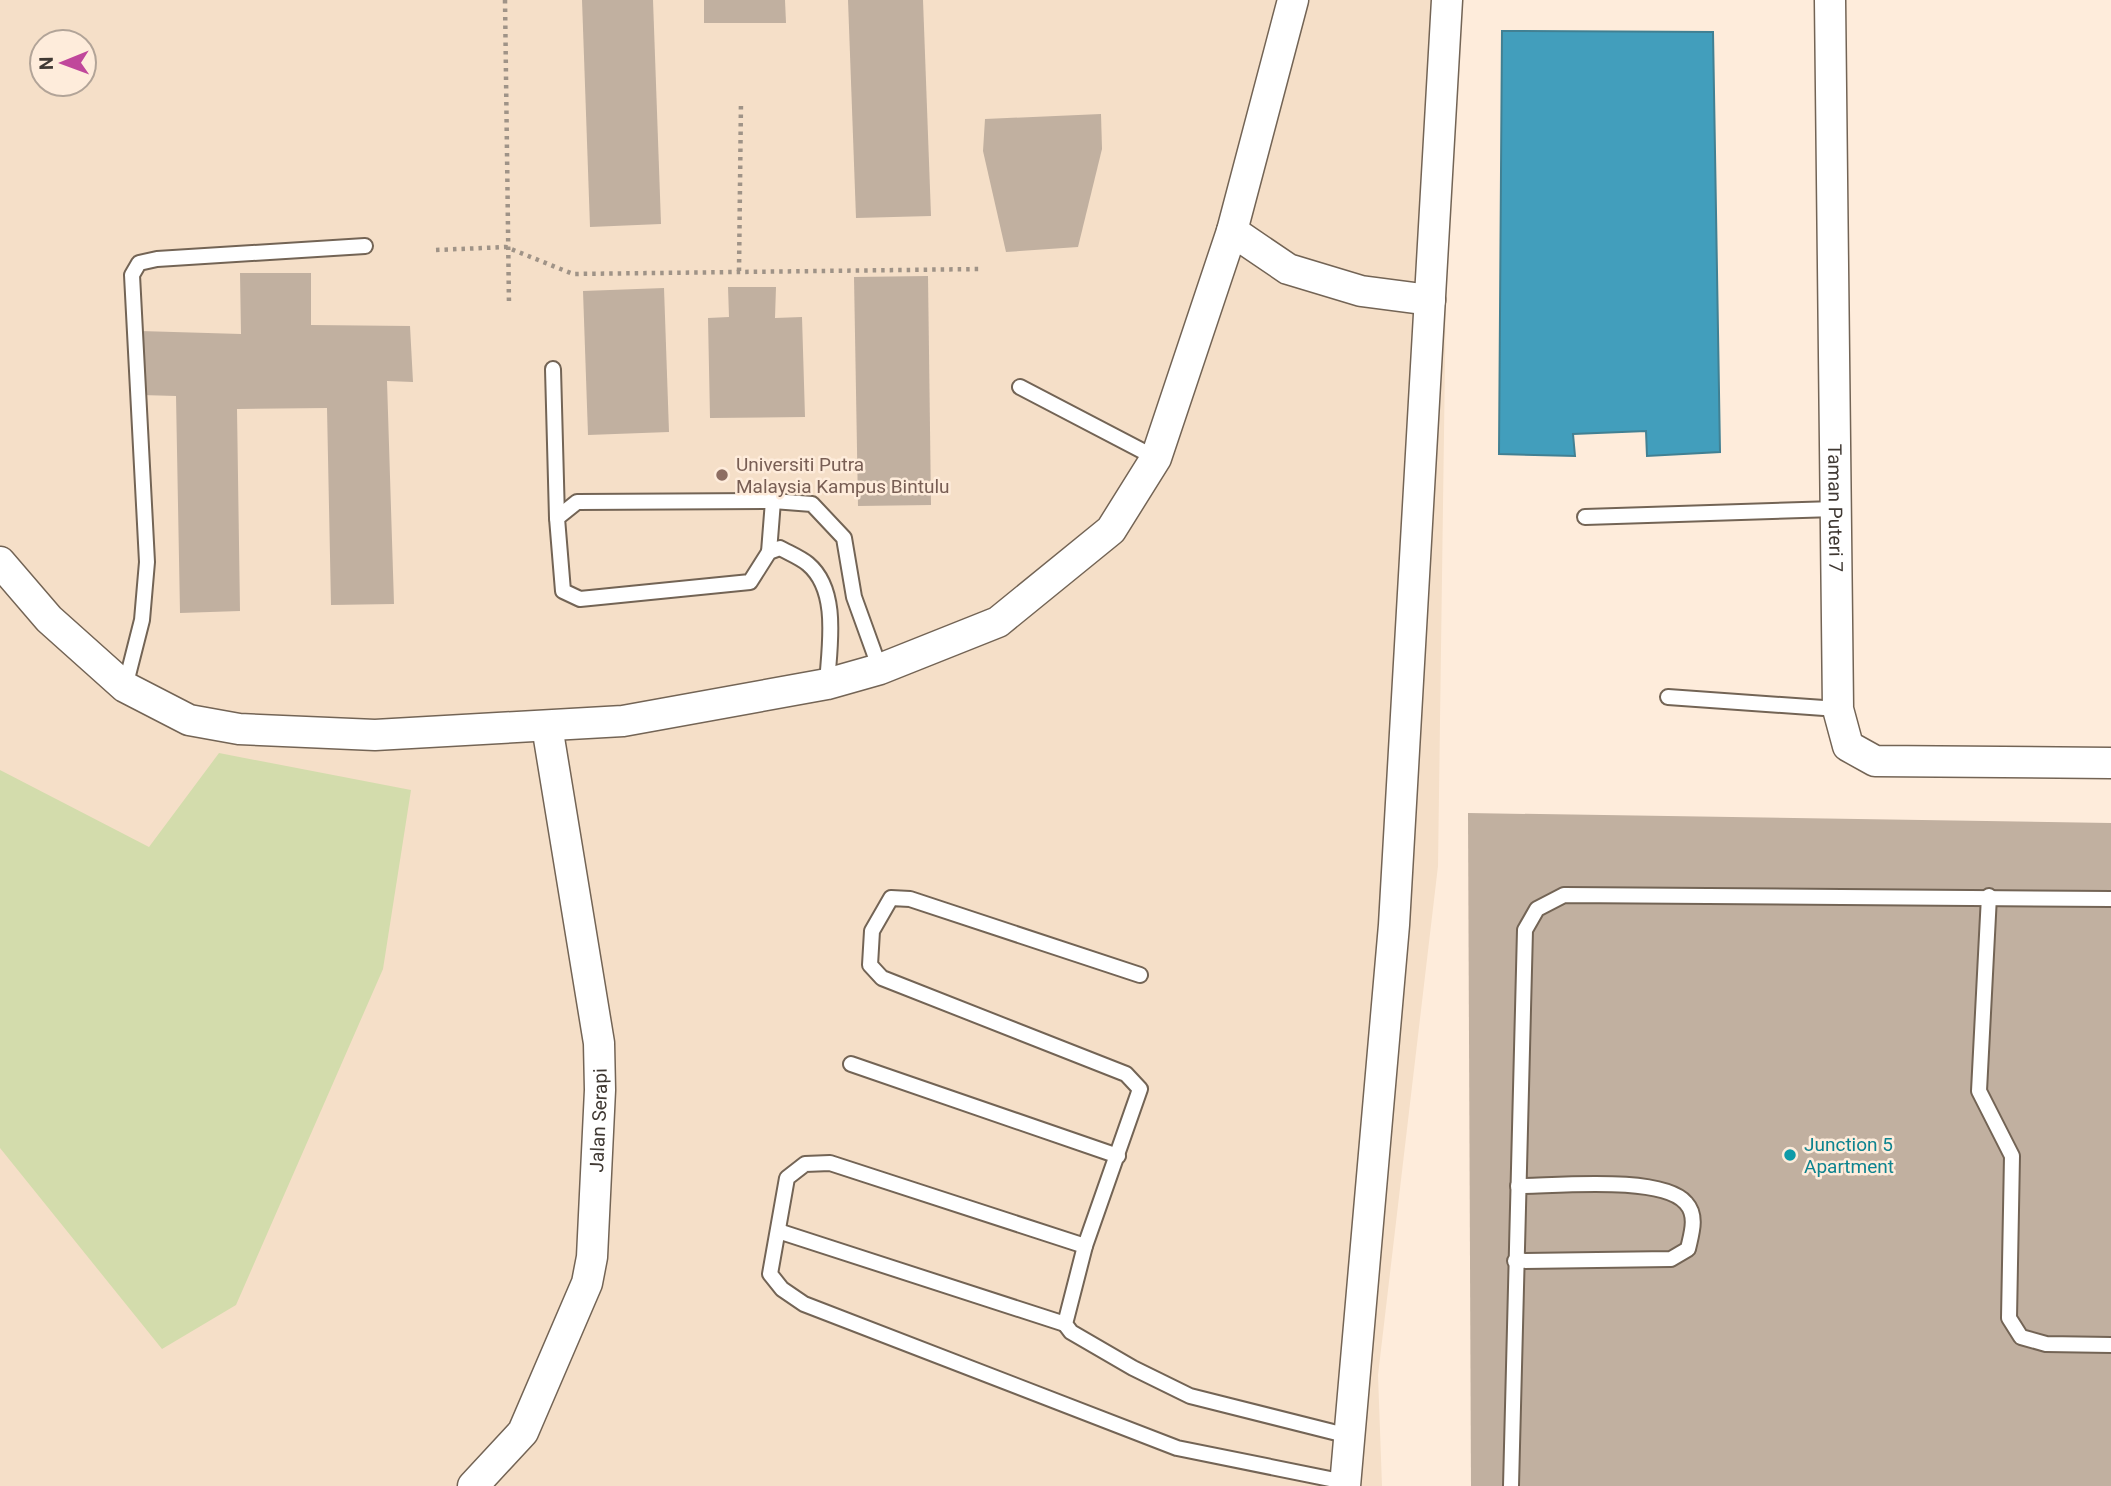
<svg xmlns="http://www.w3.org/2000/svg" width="2111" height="1486" font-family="Roboto,sans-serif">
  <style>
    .built { fill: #f5dfc8; fill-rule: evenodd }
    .green { fill: #d3dcac }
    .water { fill: #429ebc; stroke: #418093; stroke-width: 2 }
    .building { fill: #c1b0a0 }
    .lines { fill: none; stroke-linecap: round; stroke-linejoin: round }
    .lane-casing { stroke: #736455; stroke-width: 18 }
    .street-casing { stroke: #736455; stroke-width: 33 }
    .path { stroke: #9f9387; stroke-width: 4.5; stroke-dasharray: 3.5 5; stroke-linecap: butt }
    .lane { stroke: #fff; stroke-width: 14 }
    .street { stroke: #fff; stroke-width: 30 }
    .education-dot { fill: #8d6e63; stroke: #feecdb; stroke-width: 2.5 }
    .culture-dot { fill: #0f9aa8; stroke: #feecdb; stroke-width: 2.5 }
    .labels { text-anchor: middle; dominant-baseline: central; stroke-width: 5; stroke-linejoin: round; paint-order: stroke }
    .education-label { font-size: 19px; fill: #785e54; stroke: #feecdb; text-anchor: start }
    .street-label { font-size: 19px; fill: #403933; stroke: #feecdb }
    .culture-label { font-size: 19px; fill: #0d838f; stroke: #feecdb; text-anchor: start }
  </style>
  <rect width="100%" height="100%" fill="#feecdb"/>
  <!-- built -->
  <path class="built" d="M0,0H1450L1438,866L1378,1375L1382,1486H0ZM42,42H84V84H42Z"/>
  <!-- green -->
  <polygon class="green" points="219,753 411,790 383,969 236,1305 162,1349 0,1148 0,770 149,847"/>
  <!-- water -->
  <polygon class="water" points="1502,31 1713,32 1720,452 1647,456 1646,431 1573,434 1575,456 1499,454"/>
  <!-- building -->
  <g class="building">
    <polygon points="582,0 653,0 661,224 590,227"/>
    <polygon points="704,0 785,0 786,23 704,23"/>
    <polygon points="848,0 923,0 931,216 856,218"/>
    <polygon points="1101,114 1102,149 1078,247 1006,252 983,151 985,119"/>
    <polygon points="240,273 311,273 311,325 410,326 413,382 387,381 394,604 331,605 327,408 237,409 240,611 180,613 176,396 141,395 140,331 241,334"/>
    <polygon points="928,276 931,505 858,506 854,277"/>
    <polygon points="728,287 776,287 775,318 802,317 805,417 710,418 708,318 729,317"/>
    <polygon points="664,288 669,432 588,435 583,291"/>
    <polygon points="1468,813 2111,823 2111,1486 1471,1486"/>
  </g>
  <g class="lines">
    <defs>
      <g id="lane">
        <polyline points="553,369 557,518"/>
        <polyline points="1020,387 1156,458"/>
        <polyline points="1585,517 1835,509"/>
        <polyline points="769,552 773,501"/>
        <path d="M827,684C829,648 840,591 808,564C801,558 789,553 780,548L769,552L750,582L580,599L563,591L557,518L577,502L773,501L812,504L844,538L854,597L880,669"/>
        <polyline points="125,687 142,620 147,562 132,275 139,263 157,259 365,246"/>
        <polyline points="1668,697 1838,709"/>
        <polyline points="1989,896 1979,1091 2012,1156 2009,1318 2021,1337 2046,1344 2111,1345"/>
        <polyline points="1140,975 910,899 891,898 872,931 870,965 882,978 1126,1074 1140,1089 1085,1246 1065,1324 1071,1332 1133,1368 1190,1396 1349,1436"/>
        <polyline points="851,1064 1118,1156"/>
        <polyline points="778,1231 1065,1324"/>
        <polyline points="1085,1246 830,1163 805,1164 787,1178 770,1274 782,1289 804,1304 1177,1448 1345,1482"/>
        <path d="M1515,1261L1671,1259L1688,1249C1691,1235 1698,1216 1686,1203C1662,1175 1555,1186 1518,1186"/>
        <polyline points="1511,1486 1525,930 1537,909 1564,895 2111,899"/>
      </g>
      <g id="street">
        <path id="s1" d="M1830,0L1838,709L1848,746L1875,761L2111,763"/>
        <polyline points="1232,231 1288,269 1361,291 1430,300"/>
        <polyline points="0,562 49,619 125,687 189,720 239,729 375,735 623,721 827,684 880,669 998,622 1111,530 1156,458 1232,231 1293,0"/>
        <path id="s2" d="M473,1486L523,1432L587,1283L592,1257L600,1090L599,1043L547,726"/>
        <polyline points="1345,1486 1394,925 1447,0"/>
      </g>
    </defs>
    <!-- lane casing -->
    <use href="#lane" class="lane-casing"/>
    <!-- street casing -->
    <use href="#street" class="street-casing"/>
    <!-- path -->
    <g class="path">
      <polyline points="505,0 509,305"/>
      <polyline points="436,250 506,247 573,274 983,269"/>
      <polyline points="739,271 741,101"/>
    </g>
    <!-- lane -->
    <use href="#lane" class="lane"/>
    <!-- street -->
    <use href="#street" class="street"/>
  </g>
  <!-- markers -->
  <circle class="education-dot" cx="722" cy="475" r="7"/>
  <circle class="culture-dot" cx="1790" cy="1155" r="7"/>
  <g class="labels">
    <!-- education labels -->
    <g class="education-label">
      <text x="736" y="464">Universiti Putra<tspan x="736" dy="22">Malaysia Kampus Bintulu</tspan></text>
    </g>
    <!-- street labels -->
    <g class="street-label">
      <text stroke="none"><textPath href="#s1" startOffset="508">Taman Puteri 7</textPath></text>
      <text stroke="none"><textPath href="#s2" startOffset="399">Jalan Serapi</textPath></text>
    </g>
    <!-- culture labels -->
    <g class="culture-label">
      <text x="1804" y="1144">Junction 5<tspan x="1804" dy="22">Apartment</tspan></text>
    </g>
  </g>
  <!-- north arrow -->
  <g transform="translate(63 63) rotate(269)"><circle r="33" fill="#feecdb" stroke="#b2a498" stroke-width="2"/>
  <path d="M0-5L12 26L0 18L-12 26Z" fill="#c0479b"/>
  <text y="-10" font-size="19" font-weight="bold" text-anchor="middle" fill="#403933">N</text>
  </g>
</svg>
